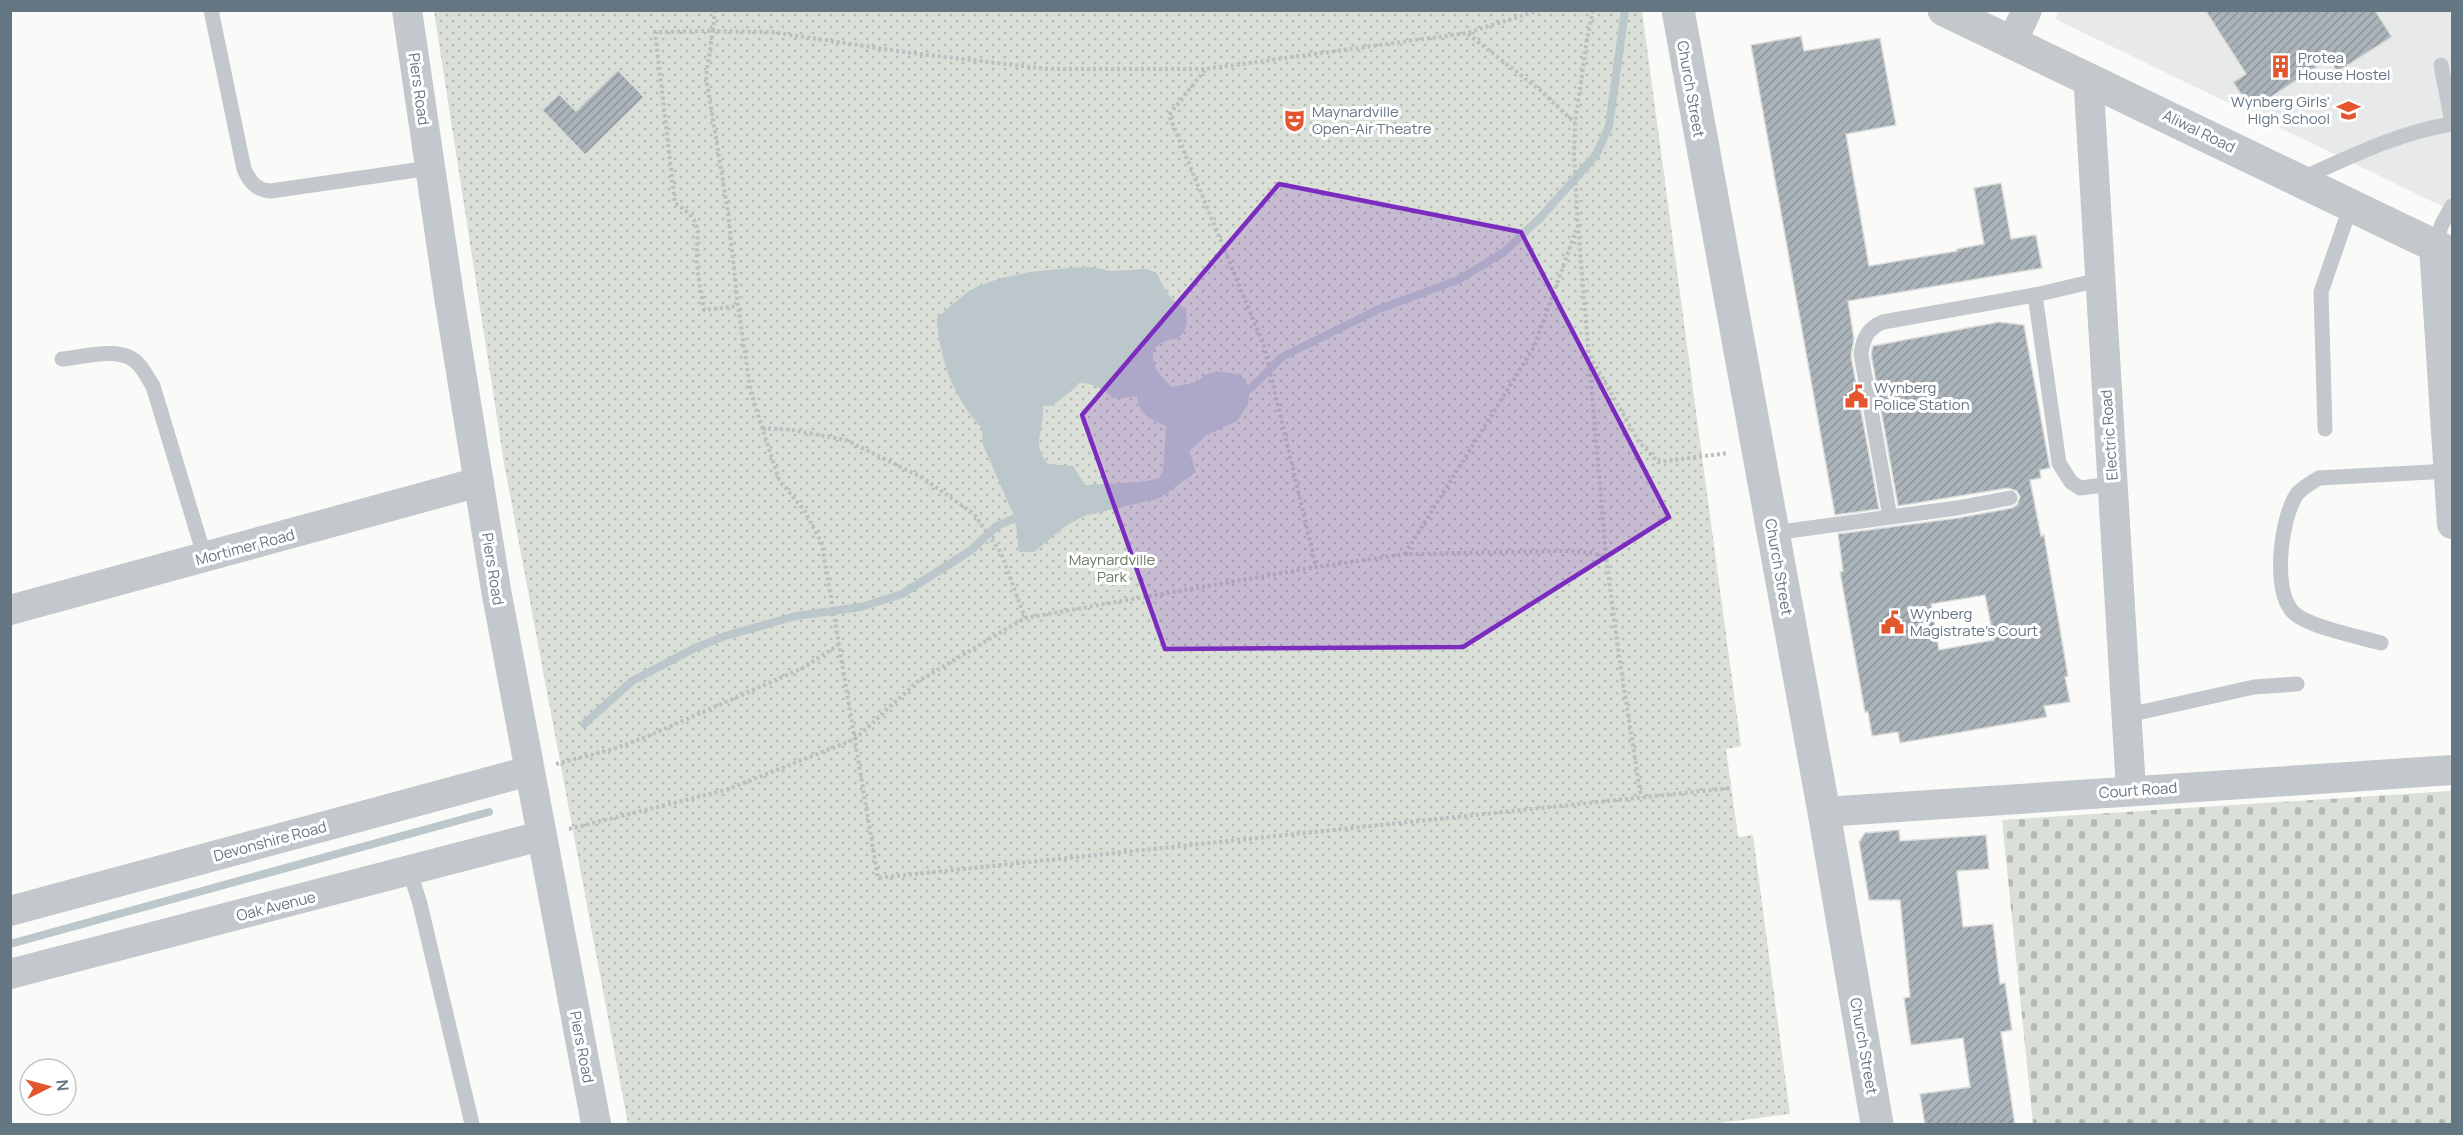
<svg xmlns="http://www.w3.org/2000/svg" width="2463" height="1135" font-family="Manrope,sans-serif">
  <style>
    .built { fill: #e8e9e9 }
    .cemetery { fill: url(#cemetery-stones) }
    .park { fill: url(#park-dots) }
    .water { fill: #bbc7cb; fill-rule: evenodd }
    .lines { fill: none; stroke-linecap: round; stroke-linejoin: round }
    .stream { stroke: #bbc7cb; stroke-width: 8 }
    .building { fill: url(#building-hatch); stroke: #dcdcda; stroke-width: 1.5; fill-rule: evenodd }
    .path { stroke: #bbbfc2; stroke-width: 4; stroke-dasharray: 3 3; stroke-linecap: butt }
    .service { stroke: #c3c8cc; stroke-width: 15 }
    .minor { stroke: #c3c8cc; stroke-width: 30 }
    .tertiary { stroke: #c3c8cc; stroke-width: 33 }
    .marked { fill: #7b2cbf; fill-opacity: 0.2; stroke: #7b2cbf; stroke-width: 4.5; stroke-linejoin: round }
    .labels { text-anchor: middle; dominant-baseline: central; stroke-width: 6; stroke-linejoin: round; paint-order: stroke }
    .poi-label { font-size: 15px; fill: #657683; stroke: #fff; text-anchor: start }
    .street-label { font-size: 15px; fill: #657683; stroke: #fff }
    .park-label { font-size: 15px; fill: #687a64; stroke: #fff }
  </style>
  <defs>
    <pattern id="cemetery-stones" width="16" height="16" patternUnits="userSpaceOnUse" patternTransform="scale(1.5)"><rect width="16" height="16" fill="#dadfd7"/><path d="M2 7V4a2 2 0 0 1 4 0v3zM10 15v-3a2 2 0 0 1 4 0v3z" fill="#b4b9b4"/></pattern>
    <pattern id="park-dots" width="8" height="8" patternUnits="userSpaceOnUse" patternTransform="scale(1.5)"><rect width="8" height="8" fill="#dadfd7"/><path d="M2 2h.1M6 6h.1" fill="none" stroke="#b4b9b4" stroke-width="1.8" stroke-linecap="round"/></pattern>
    <pattern id="building-hatch" width="6" height="6" patternUnits="userSpaceOnUse" patternTransform="scale(1.5)"><rect width="6" height="6" fill="#aab3b9"/><path d="M-1 1l2-2M0 6l6-6M5 7l2-2" fill="none" stroke="#8e969c"/></pattern>
  </defs>
  <rect width="100%" height="100%" fill="#fafaf8"/>
  <!-- built -->
  <polygon class="built" points="2059,10 2452,11 2452,211 2055,19"/>
  <!-- cemetery -->
  <polygon class="cemetery" points="2451,791 2452,1124 2033,1124 2002,820"/>
  <!-- park -->
  <polygon class="park" points="434,11 1642,11 1741,746 1726,749 1738,837 1753,835 1790,1114 1710,1124 628,1124 504,463"/>
  <!-- water -->
  <path class="water" d="M1092,267L1110,271L1147,269L1157,273C1164,290 1170,300 1186,309C1187,317 1188,326 1183,333C1178,341 1173,338 1166,341C1140,350 1158,376 1172,387L1197,382L1205,375L1217,371L1241,375L1250,389L1248,405L1237,421L1207,435L1189,451L1196,472L1160,498L1084,516L1067,525L1034,552H1019L1015,518L983,445L982,428C954,399 939,358 937,318C948,309 958,299 969,291C1000,273 1056,268 1092,267ZM1079,383C1094,383 1103,389 1114,399L1137,396C1139,416 1151,419 1166,426L1163,471L1159,478C1140,484 1107,483 1085,485L1073,466L1048,464C1030,444 1045,427 1043,406H1053C1061,397 1072,393 1079,383Z"/>
  <g class="lines">
    <!-- stream -->
    <g class="stream">
      <polyline points="1250,389 1282,357 1379,309 1458,280 1504,252 1541,217 1596,155 1609,126 1625,10"/>
      <polyline points="584,724 632,681 695,648 725,636 796,616 861,607 902,594 970,551 997,526 1015,518"/>
      <polyline points="10,944 489,812"/>
    </g>
  </g>
  <!-- building -->
  <g class="building">
    <polygon points="2205,10 2375,10 2392,37 2337,72 2329,59 2251,110 2233,82 2246,74"/>
    <polygon points="1801,36 1804,51 1880,38 1896,125 1846,134 1869,266 1957,251 1957,249 1984,244 1974,188 2001,183 2011,239 2036,235 2042,268 1848,301 1854,339 1851,356 1879,509 1835,515 1751,45"/>
    <polygon points="618,70 644,97 585,155 542,110 559,94 576,111"/>
    <path d="M1999,322L2024,325L2050,468L2040,470L2041,478L2030,480L2041,536L2044,535L2068,676L2065,677L2070,702L2044,706L2047,717L1900,743L1898,732L1872,736L1868,712H1865L1840,572L1843,571L1838,534L1958,518L2012,508L2017,505L2020,497L2017,491L2008,488L1898,506L1871,354L1873,346ZM1985,595L1994,640L1939,650L1931,604Z"/>
    <polygon points="1899,830 1900,841 1986,835 1989,869 1957,871 1963,927 1993,924 2000,984 2005,983 2012,1030 2001,1032 2015,1125 1925,1125 1920,1094 1970,1087 1963,1038 1911,1045 1904,998 1910,997 1900,900 1869,900 1859,842 1865,833"/>
  </g>
  <g class="lines">
    <!-- path -->
    <g class="path">
      <path d="M715,10L713,31L655,32L675,203C707,224 695,232 697,263C698,279 702,294 704,310L738,306"/>
      <polyline points="1540,10 1467,33 1205,69 1048,69 911,53 771,32 713,31 706,77 728,212 738,306 751,393 779,480 804,510 822,544 878,878 1731,788"/>
      <polyline points="1593,10 1587,39 1575,124 1574,155 1578,228 1606,557 1619,656 1641,797"/>
      <polyline points="1468,34 1540,90 1575,123"/>
      <polyline points="1205,70 1169,115 1264,346 1316,567"/>
      <polyline points="1590,356 1639,442 1658,462 1728,453"/>
      <polyline points="762,428 792,430 846,440 923,478 974,514 1001,553 1025,618"/>
      <polyline points="1405,554 1534,347 1576,231"/>
      <polyline points="556,764 613,749 646,737 803,668 838,645"/>
      <polyline points="569,829 726,790 855,739 917,682 1025,618 1316,567 1405,554 1561,551 1589,552 1606,557"/>
    </g>
    <!-- service -->
    <g class="service">
      <path d="M211,10L244,169C250,182 256,190 271,191L430,168"/>
      <polyline points="2441,65 2452,122"/>
      <path d="M2301,179C2349,157 2400,132 2452,124"/>
      <polyline points="2434,246 2442,224 2452,206"/>
      <polyline points="2035,295 2059,463 2071,482 2080,488 2112,484"/>
      <path d="M62,359C86,357 123,344 140,366C145,372 149,380 153,386L205,558"/>
      <polyline points="2325,429 2321,292 2351,205"/>
      <path d="M1890,517L1861,354C1863,338 1868,328 1883,322L2035,295L2099,280"/>
      <polyline points="1773,533 1957,508 2010,498"/>
      <path d="M2381,643C2360,637 2309,627 2294,613C2271,592 2281,517 2297,494C2303,487 2311,483 2319,478L2449,471"/>
      <polyline points="2128,715 2254,687 2297,684"/>
      <polyline points="410,872 420,904 472,1124"/>
    </g>
    <!-- minor -->
    <g class="minor">
      <polyline points="407,10 450,303 496,590 596,1124"/>
      <polyline points="2012,42 2027,10"/>
      <polyline points="2092,80 2089,90 2131,790"/>
      <polyline points="2434,246 2452,524"/>
      <polyline points="10,610 479,482"/>
      <polyline points="1824,812 2452,770"/>
      <polyline points="10,911 529,771"/>
      <polyline points="10,974 541,836"/>
    </g>
    <!-- tertiary -->
    <g class="tertiary">
      <polyline points="1678,10 1824,812 1877,1124"/>
      <polyline points="1944,10 2452,254"/>
    </g>
  </g>
  <!-- marked area -->
  <path class="marked" d="M1279,184L1521,232L1669,517L1463,647L1165,649L1082,415Z"/>
  <!-- icons -->
  <defs>
    <symbol id="building-bare" viewBox="-9 -9 18 18"><path d="M-4-6H4V6H1V3H-1V6H-4ZM-2.5-4.3h1.7v1.8h-1.7ZM.8-4.3h1.7v1.8H.8ZM-2.5-1h1.7V.8h-1.7ZM.8-1h1.7V.8H.8Z" fill="#e4572e" stroke="#fff" stroke-width="2.5" paint-order="stroke"/></symbol>
    <symbol id="school-bare" viewBox="-9 -9 18 18"><path d="M0-5L7-2L0 1L-7-2ZM-4 1L0 2.5L4 1V4Q0 6-4 4Z" fill="#e4572e" stroke="#fff" stroke-width="2.5" paint-order="stroke"/></symbol>
    <symbol id="theatre-bare" viewBox="-9 -9 18 18"><path d="M-5-5.5Q0-4 5-5.5V0Q5 5 0 6Q-5 5-5 0ZM-3.3-2.5H-1v1.5H-3.3ZM1-2.5H3.3v1.5H1ZM-2.8 1Q0 5.5 2.8 1Z" fill="#e4572e" stroke="#fff" stroke-width="2.5" paint-order="stroke"/></symbol>
    <symbol id="civic-bare" viewBox="-9 -9 18 18"><path d="M-.6-6.5H3V-4.5H.6V-3L4-1V1h2V6H-6V1h2V-1L-.6-3ZM-1.2 2.5V6h2.4V2.5Z" fill="#e4572e" stroke="#fff" stroke-width="2.5" paint-order="stroke"/></symbol>
  </defs>
  <g fill-rule="evenodd">
    <use href="#building-bare" x="2264" y="50" width="33" height="33"/>
    <use href="#school-bare" x="2332" y="94" width="33" height="33"/>
    <use href="#theatre-bare" x="1278" y="104" width="33" height="33"/>
    <use href="#civic-bare" x="1840" y="380" width="33" height="33"/>
    <use href="#civic-bare" x="1876" y="606" width="33" height="33"/>
  </g>
  <g class="labels">
    <!-- poi labels -->
    <g class="poi-label">
      <text x="2298" y="57">Protea<tspan x="2298" dy="17">House Hostel</tspan></text>
      <text x="2330" y="101" text-anchor="end">Wynberg Girls'<tspan x="2330" dy="17">High School</tspan></text>
      <text x="1312" y="111">Maynardville<tspan x="1312" dy="17">Open-Air Theatre</tspan></text>
      <text x="1874" y="387">Wynberg<tspan x="1874" dy="17">Police Station</tspan></text>
      <text x="1910" y="613">Wynberg<tspan x="1910" dy="17">Magistrate's Court</tspan></text>
    </g>
    <!-- street labels -->
    <g class="street-label">
      <text transform="translate(419 89) rotate(82)">Piers Road</text>
      <text transform="translate(1691 89) rotate(80)">Church Street</text>
      <text transform="translate(2199 131) rotate(26)">Aliwal Road</text>
      <text transform="translate(2109 435) rotate(-94)">Electric Road</text>
      <text transform="translate(245 547) rotate(-15)">Mortimer Road</text>
      <text transform="translate(1779 567) rotate(80)">Church Street</text>
      <text transform="translate(493 569) rotate(81)">Piers Road</text>
      <text transform="translate(2138 790) rotate(-4)">Court Road</text>
      <text transform="translate(270 841) rotate(-15)">Devonshire Road</text>
      <text transform="translate(276 906) rotate(-14)">Oak Avenue</text>
      <text transform="translate(1864 1046) rotate(80)">Church Street</text>
      <text transform="translate(582 1047) rotate(79)">Piers Road</text>
    </g>
    <!-- park labels -->
    <g class="park-label">
      <text x="1112" y="559">Maynardville<tspan x="1112" dy="17">Park</tspan></text>
    </g>
  </g>
  <!-- border -->
  <rect width="2463" height="1135" fill="none" stroke="#657683" stroke-width="24"/>
  <!-- north arrow -->
  <g transform="translate(48 1087) rotate(84)"><circle r="28" fill="#ffffff" stroke="#c1c8cd" stroke-width="1.5"/>
  <path d="M0-4.5L10 22L0 15L-10 22Z" fill="#e4572e"/>
  <text y="-9" font-size="16" font-weight="bold" text-anchor="middle" fill="#657683">N</text>
  </g>
</svg>
